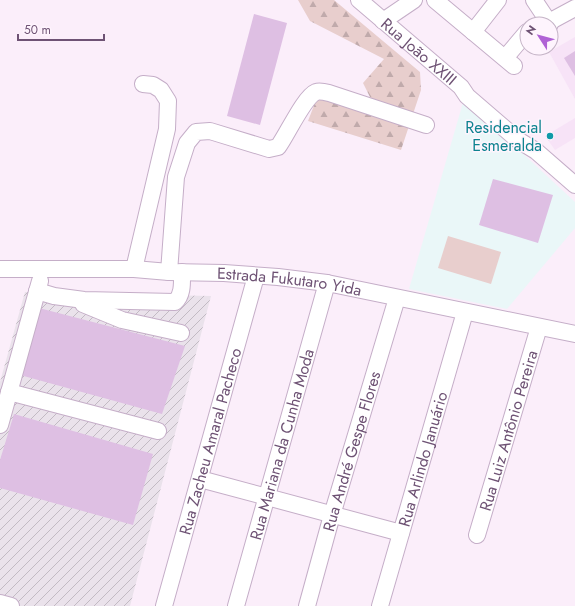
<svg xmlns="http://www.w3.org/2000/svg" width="575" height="606" font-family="Jost,sans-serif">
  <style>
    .residential { fill: #f7e3f7 }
    .industrial { fill: url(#industrial-furrows) }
    .education { fill: #eaf7f8 }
    .grass { fill: #e8cecd }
    .forest { fill: url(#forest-firs) }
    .building { fill: #debfe3 }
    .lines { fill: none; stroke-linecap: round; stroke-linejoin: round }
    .minor-casing { stroke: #c5aec8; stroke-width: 18 }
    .minor { stroke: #fff; stroke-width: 16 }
    .culture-dot { fill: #0f9aa8; stroke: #fef4fd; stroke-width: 1.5 }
    .labels { text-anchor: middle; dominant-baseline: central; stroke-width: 3; stroke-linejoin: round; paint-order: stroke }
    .street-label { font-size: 16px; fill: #6e5274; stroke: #fef4fd }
    .culture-label { font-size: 16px; fill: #0d838f; stroke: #fef4fd; text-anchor: end }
  </style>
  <defs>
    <pattern id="industrial-furrows" width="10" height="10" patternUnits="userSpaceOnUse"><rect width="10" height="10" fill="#eae2eb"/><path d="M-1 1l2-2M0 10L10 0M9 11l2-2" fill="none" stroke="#c2bac3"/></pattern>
    <pattern id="forest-firs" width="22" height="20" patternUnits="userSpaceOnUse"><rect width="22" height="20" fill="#e8cecd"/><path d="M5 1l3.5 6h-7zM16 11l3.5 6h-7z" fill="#c0aaab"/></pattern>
  </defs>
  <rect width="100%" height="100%" fill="#fbeefa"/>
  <!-- residential -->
  <g class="residential">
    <polygon points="575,37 575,99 549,52"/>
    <polygon points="575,118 575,138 555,150 545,136"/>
  </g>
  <!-- industrial -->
  <polygon class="industrial" points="25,292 211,296 130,606 0,606 0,382"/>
  <!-- education -->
  <polygon class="education" points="464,99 575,202 575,228 507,309 409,289"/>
  <!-- grass -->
  <polygon class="grass" points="448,236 501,252 491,284 438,268"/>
  <!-- forest -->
  <polygon class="forest" points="298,0 334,0 420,72 421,90 401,150 308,121 318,95 381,119 363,83 384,59 310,21"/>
  <!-- building -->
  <g class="building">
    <polygon points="254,14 287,23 260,125 227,116"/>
    <polygon points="575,51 575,76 564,58"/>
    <polygon points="552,132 555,137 549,141 545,136"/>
    <polygon points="493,179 553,195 538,243 479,225"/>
    <polygon points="39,308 185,346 162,414 20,375"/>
    <polygon points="14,414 153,454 133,525 0,488 0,460"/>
  </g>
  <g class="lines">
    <defs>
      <g id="minor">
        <path id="s1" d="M359,0L461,87L467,96L518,140L536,151L575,185"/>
        <polyline points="435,0 514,66"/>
        <polyline points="534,0 550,24"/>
        <polyline points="383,21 414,0"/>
        <polyline points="549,22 575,8"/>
        <polyline points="473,32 498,0"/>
        <polyline points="505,58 527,32"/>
        <path id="s2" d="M0,269H134L169,272L224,273L278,277L327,283L575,334"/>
        <polyline points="134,269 167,129 168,101 161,90 153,85 143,84"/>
        <path d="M169,272L176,177L187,143L196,132L210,131L269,149L278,147C287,135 304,97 316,92C319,91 325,92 329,93L426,125"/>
        <path d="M37,291L54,296L84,300L175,302C183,295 182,283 182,272"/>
        <polyline points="83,304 122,320 181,333"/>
        <polyline points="9,392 158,431"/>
        <polyline points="0,425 40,281"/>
        <polyline points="200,479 401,533"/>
        <path id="s3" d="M477,535L539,327"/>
        <polyline points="0,603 11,606"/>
        <path id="s4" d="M164,606L256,276"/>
        <path id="s5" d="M236,606L327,283"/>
        <path id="s6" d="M307,606L332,515L397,298"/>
        <path id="s7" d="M380,606L465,312"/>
      </g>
    </defs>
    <!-- minor casing -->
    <use href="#minor" class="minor-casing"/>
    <!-- minor -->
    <use href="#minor" class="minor"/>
  </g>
  <!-- markers -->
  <circle class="culture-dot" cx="550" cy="136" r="4"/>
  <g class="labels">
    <!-- street labels -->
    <g class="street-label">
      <text stroke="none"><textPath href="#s1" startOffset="79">Rua João XXIII</textPath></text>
      <text stroke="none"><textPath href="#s2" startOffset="290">Estrada Fukutaro Yida</textPath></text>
      <text stroke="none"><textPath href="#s3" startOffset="109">Rua Luiz Antônio Pereira</textPath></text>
      <text stroke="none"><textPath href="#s4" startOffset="171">Rua Zacheu Amaral Pacheco</textPath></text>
      <text stroke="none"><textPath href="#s5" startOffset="168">Rua Mariana da Cunha Moda</textPath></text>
      <text stroke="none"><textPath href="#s6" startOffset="161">Rua André Gespe Flores</textPath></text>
      <text stroke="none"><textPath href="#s7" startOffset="153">Rua Arlindo Januário</textPath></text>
    </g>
    <!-- culture labels -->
    <g class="culture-label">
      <text x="542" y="127">Residencial<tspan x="542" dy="18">Esmeralda</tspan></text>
    </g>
  </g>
  <!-- north arrow -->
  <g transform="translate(539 36) rotate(306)"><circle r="19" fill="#fef4fd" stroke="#c4b3c6"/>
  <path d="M0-3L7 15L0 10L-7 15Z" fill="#b062d5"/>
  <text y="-6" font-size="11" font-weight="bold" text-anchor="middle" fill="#6e5274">N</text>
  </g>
  <!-- scale -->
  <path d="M18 34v6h86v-6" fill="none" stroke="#6e5274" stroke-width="2"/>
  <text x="24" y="34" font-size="12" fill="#6e5274" stroke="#fef4fd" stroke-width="3" paint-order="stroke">50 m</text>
</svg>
